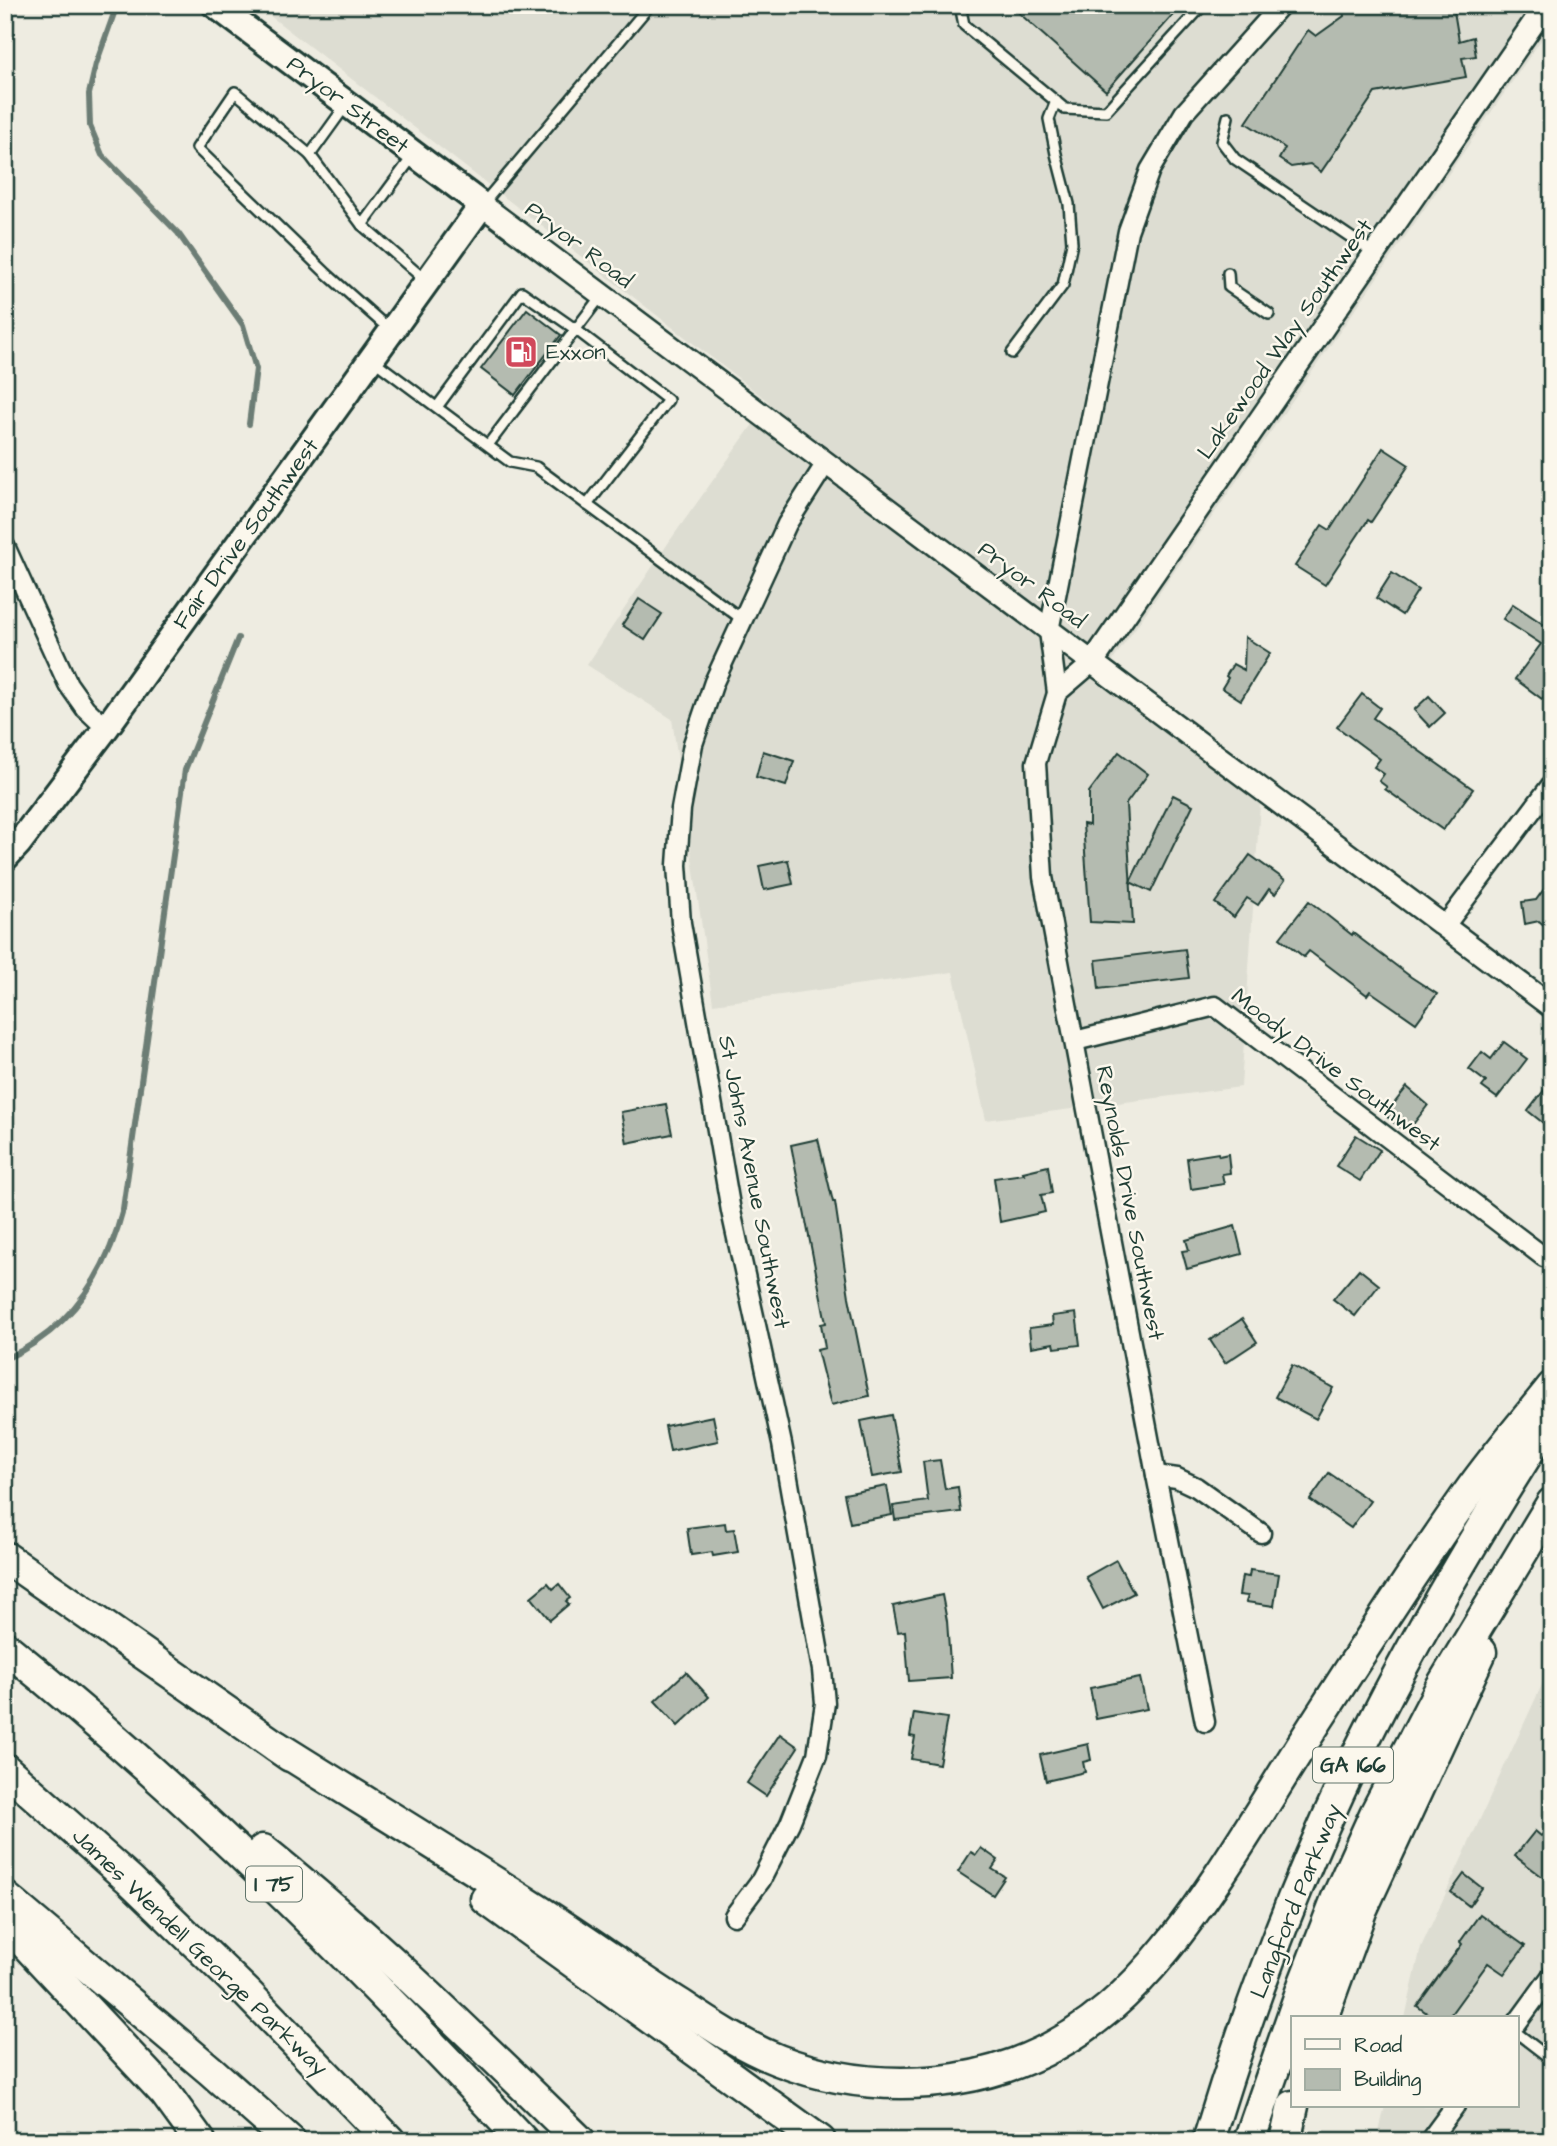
<svg xmlns="http://www.w3.org/2000/svg" width="1557" height="2146" font-family="'Architects Daughter',sans-serif">
  <style>
    .built { fill: #ddddd2 }
    .lines { fill: none; stroke-linecap: round; stroke-linejoin: round }
    .stream { stroke: #6c7d74; stroke-width: 6 }
    .building { fill: #b4bbb0; stroke: #1f3d34; stroke-width: 2 }
    .service-casing { stroke: #1f3d34; stroke-width: 14 }
    .minor-casing { stroke: #1f3d34; stroke-width: 23 }
    .tertiary-casing { stroke: #1f3d34; stroke-width: 26 }
    .secondary-casing { stroke: #1f3d34; stroke-width: 30 }
    .motorway-casing { stroke: #1f3d34; stroke-width: 35 }
    .service { stroke: #fbf7ec; stroke-width: 9 }
    .minor { stroke: #fbf7ec; stroke-width: 18 }
    .tertiary { stroke: #fbf7ec; stroke-width: 21 }
    .secondary { stroke: #fbf7ec; stroke-width: 24 }
    .motorway { stroke: #fbf7ec; stroke-width: 30 }
    .labels { text-anchor: middle; dominant-baseline: central; stroke-width: 5; stroke-linejoin: round; paint-order: stroke }
    .shield { fill: #fbf7ec; stroke: #61756b; stroke-width: 2 }
    .shield-label { font-size: 21px; font-weight: bold; fill: #1f3d34 }
    .street-label { font-size: 23px; fill: #1f3d34; stroke: #fbf7ec }
    .poi-label { font-size: 23px; fill: #1f3d34; stroke: #fbf7ec; text-anchor: start }
  </style>
  <rect width="100%" height="100%" fill="#eeece1"/>
  <filter id="ink" filterUnits="userSpaceOnUse"><feTurbulence type="fractalNoise" baseFrequency=".0143" numOctaves="2"/><feDisplacementMap in="SourceGraphic" scale="14" xChannelSelector="R" yChannelSelector="G"/><feConvolveMatrix kernelMatrix="1 2 1 2 8 2 1 2 1" color-interpolation-filters="sRGB"/></filter>
  <g filter="url(#ink)">
    <!-- built -->
    <g class="built">
      <polygon points="256,5 1552,5 1552,24 1105,672 1261,789 1241,1087 986,1120 953,972 713,1004 672,719 587,665 671,539 769,402"/>
      <polygon points="1552,1663 1552,2141 1377,2141 1385,2106 1517,2106 1517,2018 1405,2018 1421,1947"/>
    </g>
    <g class="lines">
      <!-- stream -->
      <g class="stream">
        <polyline points="117,5 96,64 89,94 90,126 102,155 178,233 243,325 256,369 249,424"/>
        <path d="M5,1359C70,1330 106,1275 123,1209L185,770L238,638"/>
      </g>
    </g>
    <!-- building -->
    <g class="building">
      <polygon points="1010,5 1182,5 1106,91"/>
      <polygon points="1363,5 1453,5 1459,41 1473,37 1476,56 1462,58 1466,77 1375,93 1321,172 1310,164 1291,167 1279,159 1285,148 1246,123 1308,30 1316,36 1344,16 1343,9"/>
      <polygon points="527,309 561,335 515,395 481,369"/>
      <polygon points="1383,448 1409,465 1371,522 1368,520 1325,585 1295,566 1322,525 1330,530"/>
      <polygon points="1392,573 1418,590 1402,615 1376,598"/>
      <polygon points="639,599 662,614 645,640 622,625"/>
      <polygon points="1513,604 1552,630 1552,686 1542,699 1515,679 1541,644 1503,619"/>
      <polygon points="1245,637 1270,653 1241,700 1222,688 1228,678 1226,676 1233,664 1244,670"/>
      <polygon points="1362,694 1380,708 1373,718 1473,789 1443,830 1385,789 1387,787 1379,781 1384,774 1374,767 1380,759 1337,727"/>
      <polygon points="1429,696 1445,713 1430,727 1414,710"/>
      <polygon points="763,751 794,761 786,786 756,777"/>
      <polygon points="1119,752 1148,774 1126,804 1133,924 1090,922 1083,824 1089,825 1089,792"/>
      <polygon points="1173,795 1193,805 1151,892 1130,882"/>
      <polygon points="1250,855 1285,880 1275,894 1269,889 1258,905 1247,898 1234,917 1215,903"/>
      <polygon points="788,860 793,884 764,890 759,866"/>
      <polygon points="1552,878 1552,932 1539,921 1525,924 1522,902 1536,900"/>
      <polygon points="1309,901 1352,935 1353,933 1411,977 1437,994 1416,1023 1370,991 1367,995 1309,951 1304,957 1280,938"/>
      <polygon points="1185,949 1189,978 1099,989 1096,960"/>
      <polygon points="1504,1042 1527,1059 1497,1098 1482,1087 1486,1082 1469,1069 1482,1052 1491,1059"/>
      <polygon points="1552,1080 1552,1130 1528,1111"/>
      <polygon points="1407,1087 1428,1105 1411,1127 1405,1123 1401,1128 1385,1115"/>
      <polygon points="666,1104 672,1134 627,1143 621,1112"/>
      <polygon points="1356,1135 1380,1150 1360,1181 1336,1166"/>
      <polygon points="818,1139 833,1202 835,1202 849,1297 869,1396 831,1405 817,1350 825,1348 821,1324 826,1323 791,1145"/>
      <polygon points="1218,1153 1219,1156 1228,1154 1230,1173 1222,1174 1224,1184 1191,1189 1187,1158"/>
      <polygon points="1048,1166 1052,1193 1041,1195 1045,1212 1000,1222 994,1178 1024,1174 1023,1172"/>
      <polygon points="1235,1226 1242,1254 1187,1269 1182,1251 1189,1250 1186,1240"/>
      <polygon points="1359,1269 1379,1285 1355,1316 1333,1299"/>
      <polygon points="1076,1313 1080,1345 1055,1348 1054,1343 1031,1347 1029,1328 1053,1325 1052,1316"/>
      <polygon points="1242,1319 1257,1342 1225,1363 1210,1340"/>
      <polygon points="1292,1365 1333,1388 1316,1419 1275,1397"/>
      <polygon points="891,1415 902,1472 872,1477 861,1421"/>
      <polygon points="713,1416 718,1441 670,1451 665,1426"/>
      <polygon points="940,1460 945,1489 958,1487 961,1512 895,1520 893,1506 928,1501 923,1462"/>
      <polygon points="1329,1473 1370,1501 1351,1528 1310,1500"/>
      <polygon points="887,1486 892,1515 850,1523 844,1494"/>
      <polygon points="725,1523 726,1530 734,1529 738,1552 713,1556 712,1552 691,1555 687,1528"/>
      <polygon points="1116,1560 1134,1593 1103,1609 1086,1577"/>
      <polygon points="1250,1570 1279,1574 1274,1606 1246,1602 1248,1596 1239,1595 1242,1576 1249,1577"/>
      <polygon points="548,1583 553,1589 559,1584 570,1598 566,1601 569,1604 550,1620 531,1597"/>
      <polygon points="942,1595 947,1621 951,1678 909,1681 905,1631 898,1632 893,1606"/>
      <polygon points="686,1672 709,1697 678,1726 655,1701"/>
      <polygon points="1140,1678 1147,1709 1096,1719 1090,1688"/>
      <polygon points="914,1713 947,1718 939,1764 911,1759 915,1737 910,1736"/>
      <polygon points="780,1734 798,1747 766,1796 747,1783"/>
      <polygon points="1088,1744 1091,1760 1083,1762 1085,1772 1046,1781 1040,1755"/>
      <polygon points="1552,1825 1552,1884 1515,1856 1535,1831 1541,1836"/>
      <polygon points="981,1848 998,1860 992,1869 1005,1877 993,1895 958,1872 971,1852 976,1855"/>
      <polygon points="1464,1874 1482,1888 1469,1906 1451,1892"/>
      <polygon points="1480,1914 1525,1946 1504,1974 1488,1963 1448,2018 1434,2018 1417,2006 1462,1944 1460,1942"/>
    </g>
    <g class="lines">
      <defs>
        <g id="service">
          <polyline points="960,5 964,25 1065,109 1106,111 1203,5"/>
          <polyline points="1228,117 1222,142 1235,159 1374,253"/>
          <polyline points="310,155 346,105"/>
          <polyline points="482,205 650,5"/>
          <polyline points="362,225 413,156"/>
          <polyline points="1228,273 1229,287 1269,314"/>
          <polyline points="390,330 327,274 197,148 235,92 310,155 362,225 425,280"/>
          <polyline points="1012,353 1063,285 1072,243 1069,204 1056,154 1049,119 1056,101"/>
          <polyline points="373,360 510,462 536,467 743,620"/>
          <polyline points="437,407 522,292 575,329 668,400 587,505"/>
          <polyline points="488,445 601,296"/>
          <polyline points="1517,2033 1552,2060"/>
        </g>
        <g id="minor">
          <polyline points="5,546 68,684 85,708 106,728"/>
          <polyline points="1057,693 1092,663"/>
          <polyline points="1444,927 1552,784"/>
          <polyline points="1075,1041 1215,1006 1544,1257"/>
          <polyline points="1156,1475 1177,1478 1196,1487 1261,1533"/>
          <polyline points="1205,1722 1156,1475 1043,877 1036,763 1057,693 1049,631 1128,231 1150,170 1184,113 1281,5"/>
          <polyline points="734,1916 761,1880 790,1823 817,1755 825,1703 822,1670 782,1444 731,1211 681,923 677,865 681,809 693,744 714,682 787,524 826,463"/>
          <polyline points="1517,2023 1552,1975"/>
          <polyline points="1429,2141 1455,2106"/>
        </g>
        <g id="tertiary">
          <polyline points="482,205 1552,1007"/>
          <polyline points="1092,663 1546,5"/>
        </g>
        <polyline id="secondary" points="5,858 19,843 106,728 482,205 215,5"/>
        <g id="motorway">
          <polyline points="5,1557 290,1756"/>
          <path d="M5,1647C193,1798 358,1965 523,2141"/>
          <path d="M276,1746C368,1804 461,1860 552,1919C595,1947 637,1977 681,2005C712,2026 743,2046 778,2060C835,2082 894,2088 955,2079C1082,2059 1151,1977 1218,1877C1255,1822 1288,1765 1324,1710C1369,1640 1414,1570 1462,1502C1489,1462 1522,1425 1552,1387"/>
          <polyline points="5,1769 130,1880 247,1993 390,2141"/>
          <path d="M263,1850C375,1940 477,2041 580,2141"/>
          <polyline points="5,1897 211,2071 290,2141"/>
          <polyline points="486,1899 820,2141"/>
          <polyline points="5,1922 165,2093 200,2141"/>
          <polyline points="1322,2018 1361,1911 1481,1652"/>
          <path d="M1208,2141C1251,1999 1308,1849 1376,1717C1429,1613 1489,1513 1552,1415"/>
          <polyline points="1249,2141 1304,1983 1337,1898 1375,1814 1441,1687 1552,1503"/>
          <polyline points="1285,2141 1293,2106"/>
        </g>
      </defs>
      <!-- service casing -->
      <use href="#service" class="service-casing"/>
      <!-- minor casing -->
      <use href="#minor" class="minor-casing"/>
      <!-- tertiary casing -->
      <use href="#tertiary" class="tertiary-casing"/>
      <!-- secondary casing -->
      <use href="#secondary" class="secondary-casing"/>
      <!-- motorway casing -->
      <use href="#motorway" class="motorway-casing"/>
      <!-- service -->
      <use href="#service" class="service"/>
      <!-- minor -->
      <use href="#minor" class="minor"/>
      <!-- tertiary -->
      <use href="#tertiary" class="tertiary"/>
      <!-- secondary -->
      <use href="#secondary" class="secondary"/>
      <!-- motorway -->
      <use href="#motorway" class="motorway"/>
    </g>
  </g>
  <!-- icons -->
  <defs>
    <symbol id="fuel-square" viewBox="-11 -11 22 22"><rect x="-9" y="-9" width="18" height="18" rx="4" fill="#d1495b" stroke="#fbf7ec"/><path d="M-5.5-6h7V0h2V4h1.3V-2.5L3-4.5l.8-.8L6-3V5H2.5V1h-1V6h-7ZM-4.2-4.7v3.2H.2V-4.7Z" fill="#fff"/></symbol>
  </defs>
  <g fill-rule="evenodd">
    <use href="#fuel-square" x="502" y="333" width="38" height="38"/>
  </g>
  <g class="labels">
    <!-- shield labels -->
    <g class="shield">
      <rect x="1313" y="1747.5" width="80" height="35" rx="5"/>
      <rect x="246" y="1866.5" width="56" height="35" rx="5"/>
    </g>
    <g class="shield-label">
      <text x="1353" y="1765">GA 166</text>
      <text x="274" y="1884">I 75</text>
    </g>
    <!-- street labels -->
    <g class="street-label">
      <text transform="translate(348 105) rotate(37)">Pryor Street</text>
      <text transform="translate(579 245) rotate(37)">Pryor Road</text>
      <text transform="translate(1285 339) rotate(-55)">Lakewood Way Southwest</text>
      <text transform="translate(246 534) rotate(-54)">Fair Drive Southwest</text>
      <text transform="translate(1032 585) rotate(37)">Pryor Road</text>
      <text transform="translate(1336 1070) rotate(37)">Moody Drive Southwest</text>
      <text transform="translate(754 1182) rotate(79)">St Johns Avenue Southwest</text>
      <text transform="translate(1130 1203) rotate(79)">Reynolds Drive Southwest</text>
      <text transform="translate(1296 1901) rotate(-68)">Langford Parkway</text>
      <text transform="translate(200 1952) rotate(44)">James Wendell George Parkway</text>
    </g>
    <!-- poi labels -->
    <g class="poi-label">
      <text x="546" y="352">Exxon</text>
    </g>
  </g>
  <!-- margin -->
  <rect width="1557" height="2146" fill="none" stroke="#fbf7ec" stroke-width="28"/>
  <rect x="14" y="14" width="1529" height="2118" fill="none" stroke="#1f3d34" stroke-width="2.5" filter="url(#ink)"/>
  <!-- legend -->
  <rect x="1291" y="2016" width="228" height="91" fill="#fbf7ec" stroke="#a3ada2" stroke-width="2"/>
  <rect x="1305" y="2039" width="35" height="10" fill="#fbf7ec" stroke="#a3ada2" stroke-width="2"/>
  <text x="1354" y="2052" font-size="21" fill="#1f3d34">Road</text>
  <rect x="1305" y="2069" width="35" height="21" fill="#b4bbb0" stroke="#a3ada2" stroke-width="2"/>
  <text x="1354" y="2086" font-size="21" fill="#1f3d34">Building</text>
</svg>
